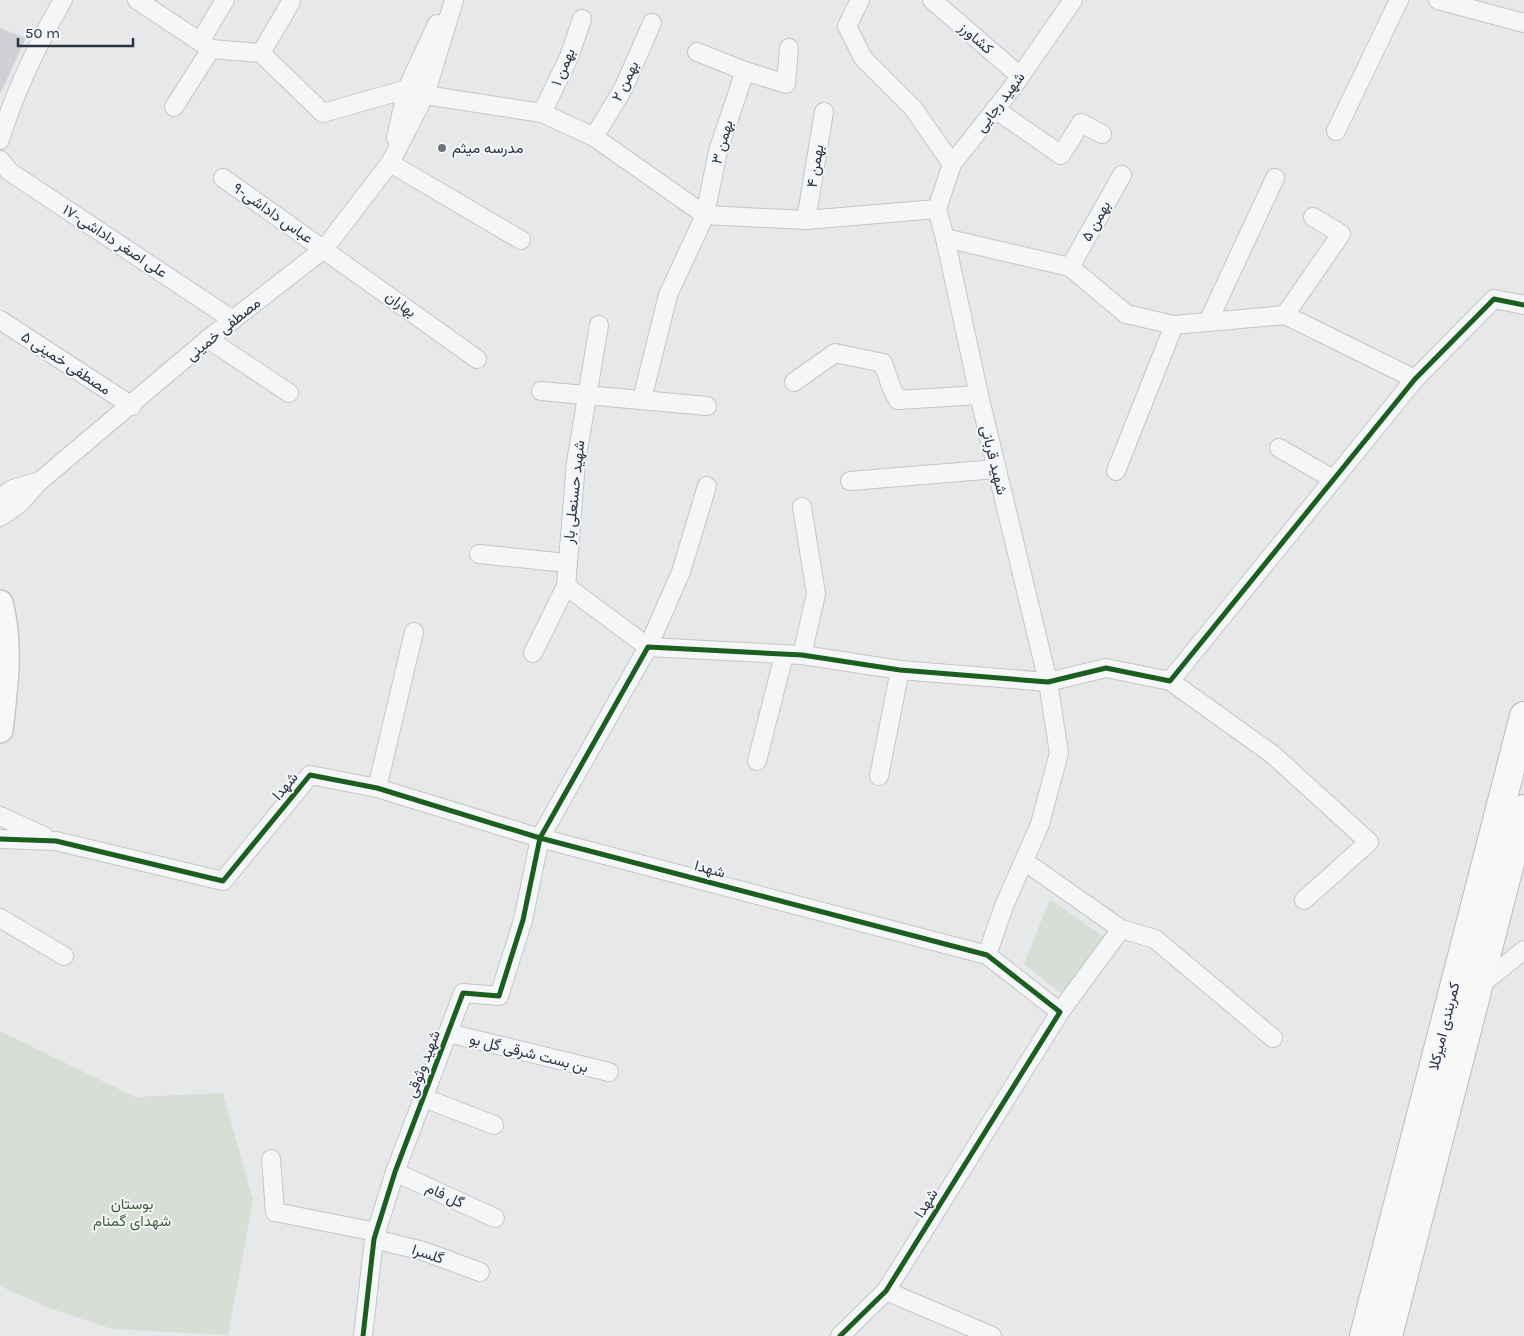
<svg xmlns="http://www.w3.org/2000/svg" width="1524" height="1336" font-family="Karla,Vazirmatn,sans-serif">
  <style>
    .green { fill: #d6ded6 }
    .building { fill: #ced0d3 }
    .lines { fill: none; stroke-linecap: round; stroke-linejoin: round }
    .street-casing { stroke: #c4c6c8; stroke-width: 20 }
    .secondary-casing { stroke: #c4c6c8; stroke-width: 28 }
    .highway-casing { stroke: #b8bbbf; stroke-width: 30 }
    .street { stroke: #f5f6f7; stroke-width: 18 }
    .secondary { stroke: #f8f8f8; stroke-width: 25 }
    .highway { stroke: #f8f8f8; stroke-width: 28 }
    .cycleway-casing { stroke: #f4f6f9; stroke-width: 8 }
    .cycleway { stroke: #1b5e20; stroke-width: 5 }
    .poi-dot { fill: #6c737f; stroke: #f4f6f9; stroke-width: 2 }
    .labels { text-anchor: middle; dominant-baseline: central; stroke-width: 4; stroke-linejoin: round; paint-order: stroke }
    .street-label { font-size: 15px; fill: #2b3445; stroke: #f4f6f9 }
    .poi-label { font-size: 15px; fill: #2b3445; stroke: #f4f6f9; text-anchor: start }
    .park-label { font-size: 15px; fill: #3f6138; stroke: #f4f6f9 }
  </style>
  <rect width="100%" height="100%" fill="#e6e8ea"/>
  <!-- green -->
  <g class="green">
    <polygon points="1050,899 1115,945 1070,1000 1024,964"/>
    <polygon points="0,1031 135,1097 223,1093 253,1200 228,1335 112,1329 49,1308 0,1286"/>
  </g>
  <!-- building -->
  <polygon class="building" points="0,28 26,38 0,94"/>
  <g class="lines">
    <defs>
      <g id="street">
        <polyline points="137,0 211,49 261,53 323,113 407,89 425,95 542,113 594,137 705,215 806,220 937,209 945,238 1070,267 1126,314 1174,325 1285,315 1415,379"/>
        <polyline points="860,0 847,26 863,58 913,108 952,164"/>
        <polyline points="932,0 1020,76"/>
        <polyline points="1438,0 1524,23"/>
        <polyline points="200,42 225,0"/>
        <polyline points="697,52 745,71 786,84 789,48"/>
        <polyline points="261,53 291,2"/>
        <polyline points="174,107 211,49"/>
        <polyline points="995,109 1061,155 1081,123 1102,134"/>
        <polyline points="542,113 569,57 582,19"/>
        <polyline points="1336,131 1399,0"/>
        <polyline points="594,137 623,89 652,23"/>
        <polyline points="396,138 407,89 437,24"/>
        <path d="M0,140C15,91 37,45 63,0"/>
        <polyline points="0,160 10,172 233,320"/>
        <polyline points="390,163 521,240"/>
        <polyline points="223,178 477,359"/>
        <polyline points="937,209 952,164 1012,88 1073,0"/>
        <polyline points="806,220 824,112"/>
        <polyline points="945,238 979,395 1048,682 1059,753 1040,824 1004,906 987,955"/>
        <polyline points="1070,267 1122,175"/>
        <polyline points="1285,315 1341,234 1313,217"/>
        <polyline points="0,320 132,406"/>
        <polyline points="1208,322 1275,178"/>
        <polyline points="208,339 289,393"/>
        <polyline points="794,382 835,353 883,363 892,389 898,400 979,395"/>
        <polyline points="541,391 707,406"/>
        <polyline points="642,399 668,295 705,215 718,151 745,71"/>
        <polyline points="1279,448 1333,479"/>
        <polyline points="1116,471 1174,325"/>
        <polyline points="850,481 996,469"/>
        <polyline points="0,497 13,489 40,481"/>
        <polyline points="0,517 19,504 40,481 208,339 324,249 390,163 425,95 454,0"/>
        <polyline points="479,554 567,563"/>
        <polyline points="566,586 648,647 681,572 707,486"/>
        <polyline points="533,653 566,586 576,462 599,325"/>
        <polyline points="802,655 816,594 802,507"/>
        <polyline points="1170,681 1272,754 1369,842 1304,900"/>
        <polyline points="757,761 784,655"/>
        <polyline points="879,776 900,670"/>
        <polyline points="377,788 414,632"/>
        <polyline points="0,816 44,836"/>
        <polyline points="0,839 56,841 223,881 310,775 377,788 540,838 987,955 1060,1012 886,1291 840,1336"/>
        <polyline points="1024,861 1121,929"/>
        <polyline points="0,918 64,956"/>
        <polyline points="1478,987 1524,950"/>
        <polyline points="1060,1012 1121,929 1155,939 1273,1038"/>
        <polyline points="448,1033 609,1072"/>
        <polyline points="424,1098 494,1125"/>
        <polyline points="271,1159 275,1212 376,1232"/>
        <polyline points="395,1172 495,1218"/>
        <polyline points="374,1239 423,1251 480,1272"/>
        <polyline points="886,1291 992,1336"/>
        <polyline points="363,1336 374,1239 395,1172 463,993 499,996 523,920 540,838 648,647 802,655 900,670 1048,682 1106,668 1170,681 1415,379 1494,299 1524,305"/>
      </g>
      <path id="secondary" d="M0,603C11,643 5,689 0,730"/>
      <g id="highway">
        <polyline points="1364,1336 1524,716"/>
        <polyline points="1388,1336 1524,809"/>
      </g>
    </defs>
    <!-- street casing -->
    <use href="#street" class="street-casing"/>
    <!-- secondary casing -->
    <use href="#secondary" class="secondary-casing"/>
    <!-- highway casing -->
    <use href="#highway" class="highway-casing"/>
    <!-- street -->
    <use href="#street" class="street"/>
    <!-- secondary -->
    <use href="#secondary" class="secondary"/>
    <!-- highway -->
    <use href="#highway" class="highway"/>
    <defs>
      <g id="cycleway">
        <polyline points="0,839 56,841 223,881 310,775 377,788 540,838 987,955 1060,1012 886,1291 840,1336"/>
        <polyline points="363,1336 374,1239 395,1172 463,993 499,996 523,920 540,838 648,647 802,655 900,670 1048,682 1106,668 1170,681 1415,379 1494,299 1524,305"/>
      </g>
    </defs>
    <!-- cycleway casing -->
    <use href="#cycleway" class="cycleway-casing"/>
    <!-- cycleway -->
    <use href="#cycleway" class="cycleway"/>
  </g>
  <!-- markers -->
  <circle class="poi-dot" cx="442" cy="148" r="5"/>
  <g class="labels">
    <!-- street labels -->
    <g class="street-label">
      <text transform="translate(976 38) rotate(41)">کشاورز</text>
      <text transform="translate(563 67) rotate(-67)">بهمن ۱</text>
      <text transform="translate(625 81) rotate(-64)">بهمن ۲</text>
      <text transform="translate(1000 102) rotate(-53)">شهید رجایی</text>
      <text transform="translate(722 142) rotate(-74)">بهمن ۳</text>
      <text transform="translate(815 166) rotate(-81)">بهمن ۴</text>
      <text transform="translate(273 213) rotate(35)">عباس داداشی-۹</text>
      <text transform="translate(1096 221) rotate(-61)">بهمن ۵</text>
      <text transform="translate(115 241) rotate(33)">علی اصغر داداشی-۱۷</text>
      <text transform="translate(401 304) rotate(36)">بهاران</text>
      <text transform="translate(223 329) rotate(-39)">مصطفی خمینی</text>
      <text transform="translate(66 363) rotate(33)">مصطفی خمینی ۵</text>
      <text transform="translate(994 460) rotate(76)">شهید قربانی</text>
      <text transform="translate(574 492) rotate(-84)">شهید حسنعلی بار</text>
      <text transform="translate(285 786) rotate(-50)">شهدا</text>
      <text transform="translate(710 869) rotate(15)">شهدا</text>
      <text transform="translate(1444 1026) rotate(-76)">کمربندی امیرکلا</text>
      <text transform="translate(529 1053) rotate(14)">بن بست شرقی گل بو</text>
      <text transform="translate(423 1064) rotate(-69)">شهید وثوقی</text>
      <text transform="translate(445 1195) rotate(25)">گل فام</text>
      <text transform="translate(926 1203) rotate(-58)">شهدا</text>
      <text transform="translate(428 1254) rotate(18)">گلسرا</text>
    </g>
    <!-- poi labels -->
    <g class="poi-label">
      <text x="452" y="148">مدرسه میثم</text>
    </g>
    <!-- park labels -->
    <g class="park-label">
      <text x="132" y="1204">بوستان<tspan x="132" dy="17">شهدای گمنام</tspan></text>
    </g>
  </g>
  <!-- scale -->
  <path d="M18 38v8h115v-8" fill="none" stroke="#2b3445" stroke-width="2.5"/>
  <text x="25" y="38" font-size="15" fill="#2b3445" stroke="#f4f6f9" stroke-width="4" paint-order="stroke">50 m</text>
</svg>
